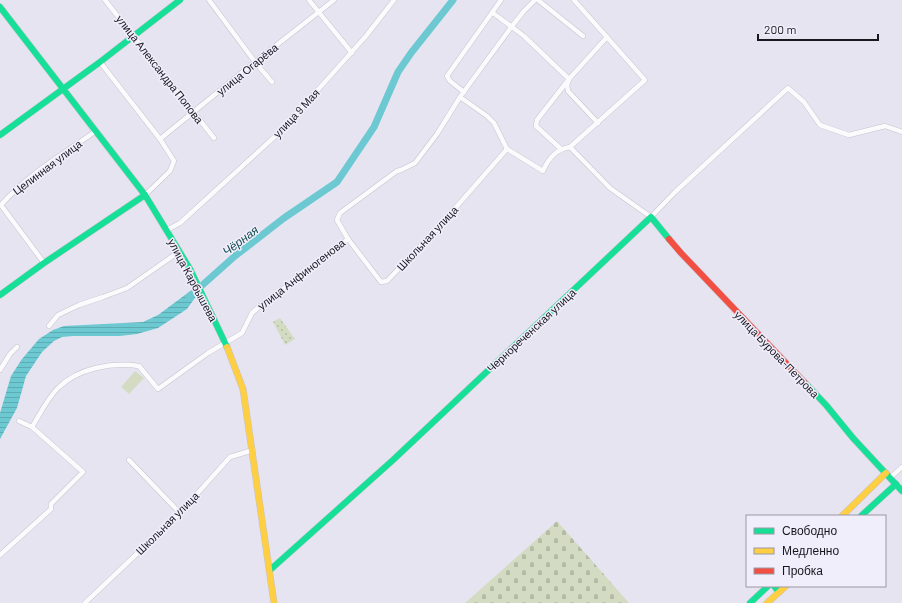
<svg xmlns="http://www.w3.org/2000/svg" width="902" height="603" font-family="Barlow,sans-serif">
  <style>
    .grass { fill: url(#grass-dots) }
    .cemetery { fill: url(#cemetery-stones) }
    .garden { fill: #d3dcc2 }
    .water { fill: url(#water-rules) }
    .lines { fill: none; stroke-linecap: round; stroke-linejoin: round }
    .river { stroke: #6cc9d1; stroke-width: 7 }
    .street-casing { stroke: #c5c3cc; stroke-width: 5.5 }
    .fast-casing { stroke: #c5c3cc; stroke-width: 7 }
    .slow-casing { stroke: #c5c3cc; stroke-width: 7 }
    .jam-casing { stroke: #c5c3cc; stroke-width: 7 }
    .street { stroke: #fbfbfd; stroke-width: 4.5 }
    .fast { stroke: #16e098; stroke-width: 6 }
    .slow { stroke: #ffcf43; stroke-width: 6 }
    .jam { stroke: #f24e42; stroke-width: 6 }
    .labels { text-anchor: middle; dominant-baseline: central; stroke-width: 3; stroke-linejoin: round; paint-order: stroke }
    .street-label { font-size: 11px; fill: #19171e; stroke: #f1eefc }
    .water-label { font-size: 12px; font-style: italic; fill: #174f51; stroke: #f1eefc }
  </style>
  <defs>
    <pattern id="grass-dots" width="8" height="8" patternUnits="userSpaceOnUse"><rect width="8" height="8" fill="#d3dcc2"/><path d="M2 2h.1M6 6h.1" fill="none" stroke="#b5bca6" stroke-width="1.8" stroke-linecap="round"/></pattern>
    <pattern id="cemetery-stones" width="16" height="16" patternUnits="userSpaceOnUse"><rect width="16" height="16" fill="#d3dcc2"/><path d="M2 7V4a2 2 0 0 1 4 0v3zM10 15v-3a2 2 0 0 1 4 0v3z" fill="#b5bca6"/></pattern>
    <pattern id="water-rules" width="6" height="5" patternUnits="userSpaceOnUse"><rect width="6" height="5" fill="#6cc9d1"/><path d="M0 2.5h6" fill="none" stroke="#5dacb3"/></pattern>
  </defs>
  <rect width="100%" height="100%" fill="#e7e4f1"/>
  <!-- grass -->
  <polygon class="grass" points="280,318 295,339 285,345 273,322"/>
  <!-- cemetery -->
  <polygon class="cemetery" points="557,521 629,603 465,603"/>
  <!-- garden -->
  <polygon class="garden" points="135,371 144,378 129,394 121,387"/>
  <!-- water -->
  <polygon class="water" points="193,289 197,295 187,309 158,328 137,334 120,336 73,336 62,337 54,341 42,352 26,376 17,408 0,439 0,413 11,376 22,359 39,339 53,330 64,326 143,322 158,315"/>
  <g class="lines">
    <!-- river -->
    <polyline class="river" points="189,297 235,256 284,218 337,182 374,127 398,72 411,53 453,0"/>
    <defs>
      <g id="street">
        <polyline points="105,0 214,138"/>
        <polyline points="209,0 255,62 272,82"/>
        <polyline points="309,0 352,53"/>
        <polyline points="538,0 583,36"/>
        <polyline points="574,0 645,80 570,147 610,188 651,217 675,192 788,88 804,102 820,125 849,135 885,126 902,132"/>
        <polyline points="493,13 524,36 569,79 567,85 568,91 598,123"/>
        <polyline points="100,62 160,139 174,161 170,171 145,195"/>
        <polyline points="464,92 450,81 447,76 501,0"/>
        <path d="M460,97L487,116L494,123L507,149L543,171C548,159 557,149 570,147"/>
        <polyline points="160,139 255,62 334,0"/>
        <polyline points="561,149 536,126 537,120 569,79 607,37"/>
        <polyline points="167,230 180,223 282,130 366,36 394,0"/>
        <polyline points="348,239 381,282 387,281 436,230 507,149"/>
        <path d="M44,263L1,205C27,175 63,154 96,131"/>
        <polyline points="49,326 58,315 79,305 103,297 127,288 180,251"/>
        <polyline points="0,370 10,354 17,347"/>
        <path d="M32,427C40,414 47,399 58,388C78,368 112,362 139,366L158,389L208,353L242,333L252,313L259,307L348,239L337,220L340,213L397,171L401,170L415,163L437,134L460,97L512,26L524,11L535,0"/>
        <polyline points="129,460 180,513"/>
        <polyline points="890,478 902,467"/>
        <polyline points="0,555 51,509 51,504 83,472 32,427 19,421"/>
        <polyline points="85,603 180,513 230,457 253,450"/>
      </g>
      <g id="fast">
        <polyline points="0,7 145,195 190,269 227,347"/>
        <polyline points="0,135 100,62 180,0"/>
        <polyline points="0,295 44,263 145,195"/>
        <polyline points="805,383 826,405 853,438 902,491"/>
        <polyline points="861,516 896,484"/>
        <polyline points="270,570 393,460 651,217 669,239"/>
        <polyline points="774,586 779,592"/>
        <polyline points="750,603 768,586"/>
      </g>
      <g id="slow">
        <polyline points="227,347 243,389 274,603"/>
        <polyline points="842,516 886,473"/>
        <polyline points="767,603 786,586"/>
      </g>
      <polyline id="jam" points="669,239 681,253 805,383"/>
    </defs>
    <!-- street casing -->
    <use href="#street" class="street-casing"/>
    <!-- fast casing -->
    <use href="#fast" class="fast-casing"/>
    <!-- slow casing -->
    <use href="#slow" class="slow-casing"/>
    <!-- jam casing -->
    <use href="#jam" class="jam-casing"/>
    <!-- street -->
    <use href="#street" class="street"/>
    <!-- fast -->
    <use href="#fast" class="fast"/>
    <!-- slow -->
    <use href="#slow" class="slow"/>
    <!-- jam -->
    <use href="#jam" class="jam"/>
  </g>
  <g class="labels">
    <!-- street labels -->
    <g class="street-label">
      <text transform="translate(160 69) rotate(52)">улица Александра Попова</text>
      <text transform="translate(247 69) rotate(-39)">улица Огарёва</text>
      <text transform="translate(296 113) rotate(-47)">улица 9 Мая</text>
      <text transform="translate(47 167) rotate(-37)">Целинная улица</text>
      <text transform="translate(427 238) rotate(-47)">Школьная улица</text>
      <text transform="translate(301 274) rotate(-38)">улица Анфиногенова</text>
      <text transform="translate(193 280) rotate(62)">улица Карбышева</text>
      <text transform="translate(531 330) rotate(-43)">Чернореченская улица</text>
      <text transform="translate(777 354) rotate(46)">улица Бурова-Петрова</text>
      <text transform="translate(167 523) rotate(-45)">Школьная улица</text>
    </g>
    <!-- water labels -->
    <g class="water-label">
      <text transform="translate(240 240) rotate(-37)">Чёрная</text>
    </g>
  </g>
  <!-- legend -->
  <rect x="746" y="515" width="140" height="72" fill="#f1eefc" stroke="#9b98a3"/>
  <rect x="754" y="528" width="20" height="6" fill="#16e098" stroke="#9b98a3"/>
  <text x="782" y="535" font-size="12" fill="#19171e">Свободно</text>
  <rect x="754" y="548" width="20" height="6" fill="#ffcf43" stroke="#9b98a3"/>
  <text x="782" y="555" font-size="12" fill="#19171e">Медленно</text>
  <rect x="754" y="568" width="20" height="6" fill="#f24e42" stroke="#9b98a3"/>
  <text x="782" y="575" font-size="12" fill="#19171e">Пробка</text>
  <!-- scale -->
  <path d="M758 34v6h120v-6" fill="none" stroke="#19171e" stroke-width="2"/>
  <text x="764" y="34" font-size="12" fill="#19171e" stroke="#f1eefc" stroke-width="3" paint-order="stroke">200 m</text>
</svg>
